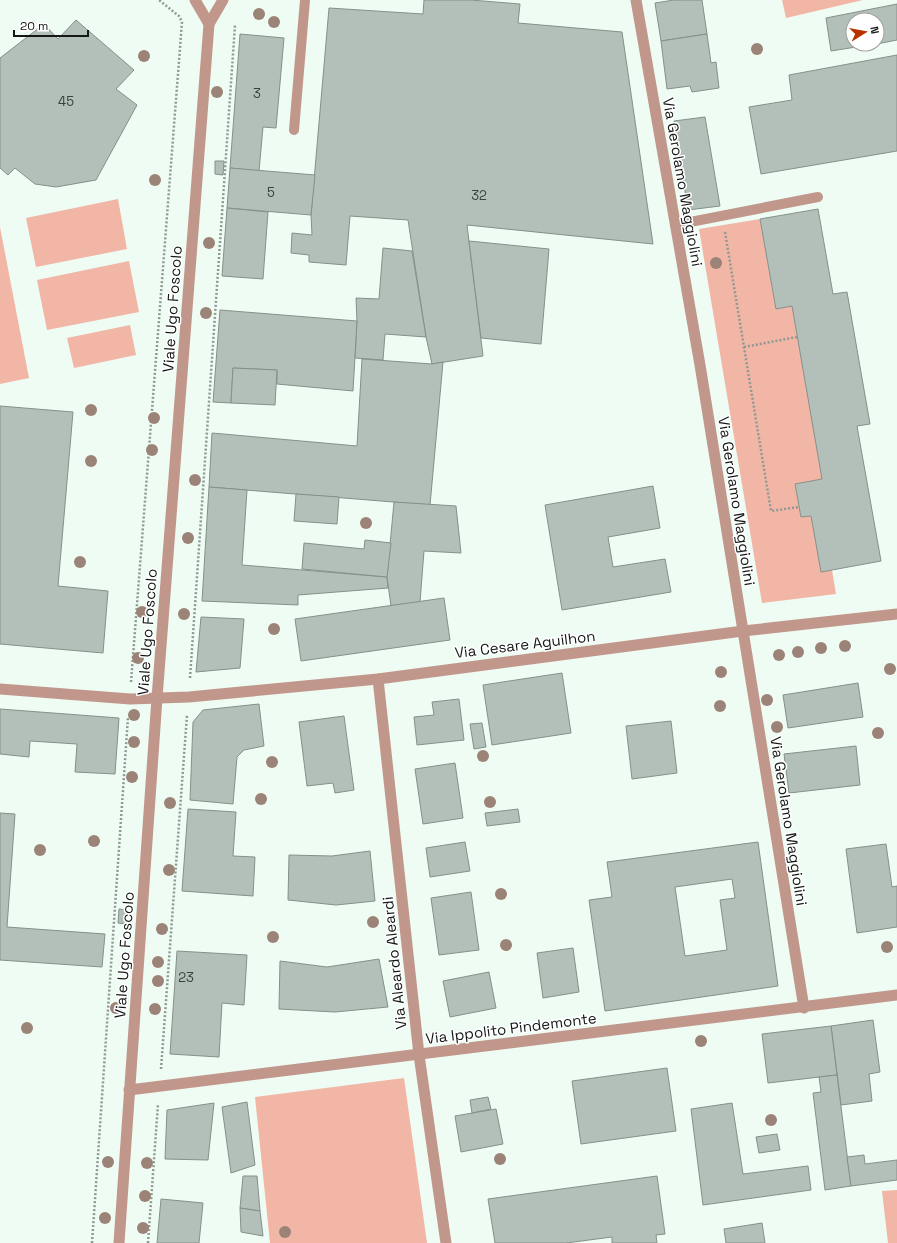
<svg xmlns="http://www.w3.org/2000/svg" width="897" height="1243" font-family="'Space Grotesk',sans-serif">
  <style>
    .green { fill: #f2b6a6 }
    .building { fill: #b3c0b9; stroke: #849089; fill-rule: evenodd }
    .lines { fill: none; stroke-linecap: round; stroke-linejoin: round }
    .path { stroke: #8f9993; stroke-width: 2.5; stroke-dasharray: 2 2; stroke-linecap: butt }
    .service { stroke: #c1978c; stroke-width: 10 }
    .minor { stroke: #c1978c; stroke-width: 11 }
    .tertiary { stroke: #c1978c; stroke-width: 11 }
    .tree { fill: #9c8377 }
    .labels { text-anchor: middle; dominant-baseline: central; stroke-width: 3; stroke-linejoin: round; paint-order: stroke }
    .number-label { font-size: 13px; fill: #3b413e }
    .street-label { font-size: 15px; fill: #131715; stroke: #fff }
  </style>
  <rect width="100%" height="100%" fill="#eefcf4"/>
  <!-- green -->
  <g class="green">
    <polygon points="782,0 863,0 786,18"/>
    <polygon points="118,199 127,249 36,267 26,218"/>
    <polygon points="760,219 776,309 792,306 822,479 795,484 801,517 811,516 821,571 832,570 836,594 762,603 699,229"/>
    <polygon points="0,227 29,378 0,384"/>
    <polygon points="129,261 139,312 47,330 37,280"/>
    <polygon points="130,325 136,355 74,368 67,338"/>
    <polygon points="404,1078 427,1243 270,1243 255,1097"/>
    <polygon points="897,1190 897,1243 888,1243 882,1191"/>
  </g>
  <!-- building -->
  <g class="building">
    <polygon points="424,0 471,0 520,4 518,23 622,32 653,244 467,225 483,356 432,364 426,337 408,220 350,216 346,265 309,262 309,255 291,253 292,233 312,235 311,215 329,8 423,14"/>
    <polygon points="674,0 702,0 707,34 661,41 655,3"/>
    <polygon points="897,4 897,40 877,44 877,20 853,20 853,44 875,44 831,51 826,18"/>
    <polygon points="76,20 134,70 116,89 137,105 96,180 56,187 35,184 15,168 8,175 0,168 0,58 44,24 58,39"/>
    <polygon points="240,34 284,38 276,128 263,127 259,171 230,168"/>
    <polygon points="707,34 711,63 716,62 719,88 692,92 690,86 667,89 661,41"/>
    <polygon points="897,55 897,151 761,174 749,107 792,100 789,75"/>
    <polygon points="705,117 720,206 688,210 674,121"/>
    <polygon points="215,161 224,161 223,175 215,174"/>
    <polygon points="230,168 315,175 311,215 227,208"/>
    <polygon points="227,208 268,212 263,279 222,276"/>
    <polygon points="818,209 833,294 847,292 870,424 857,426 881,561 821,572 811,516 801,517 795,484 822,479 792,306 776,309 760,219"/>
    <polygon points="469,241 549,249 541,344 481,338"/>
    <polygon points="383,248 412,251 426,337 385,334 383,360 355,358 357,321 356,298 379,299"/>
    <polygon points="220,310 357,321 353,391 277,384 277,370 233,368 231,403 213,402"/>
    <polygon points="362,359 432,364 443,362 430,505 209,487 212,433 357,446"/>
    <polygon points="233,368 277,370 275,405 231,403"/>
    <polygon points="0,406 73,412 58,586 108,591 103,653 0,644"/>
    <polygon points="653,486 660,528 608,537 613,567 665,559 671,592 562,610 545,505"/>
    <polygon points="209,487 247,490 242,565 387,577 388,588 298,595 298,605 202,601"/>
    <polygon points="296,494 339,497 337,524 294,521"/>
    <polygon points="394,502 456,506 461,553 424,551 420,602 391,606 387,577"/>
    <polygon points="365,540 391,543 387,577 302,569 304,543 364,549"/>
    <polygon points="444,598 450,640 301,661 295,619"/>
    <polygon points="201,617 244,619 240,668 196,672"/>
    <polygon points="562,673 571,733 492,745 483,685"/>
    <polygon points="858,683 863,717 788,728 783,695"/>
    <polygon points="459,699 464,740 417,745 414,717 434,715 432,702"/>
    <polygon points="259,704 264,746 244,750 237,757 233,804 190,800 193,722 203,710"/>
    <polygon points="0,709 119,718 115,774 75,772 77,744 30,741 29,757 0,754"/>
    <polygon points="344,716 354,790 335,793 333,783 307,786 299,722"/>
    <polygon points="671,721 677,773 632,779 626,726"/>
    <polygon points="482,723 486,747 474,749 470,724"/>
    <polygon points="856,746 860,785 789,793 784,754"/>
    <polygon points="455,763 463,818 423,824 415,769"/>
    <polygon points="188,809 236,812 233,856 255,857 253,896 182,891"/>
    <polygon points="518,809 520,822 487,826 485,813"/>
    <polygon points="0,813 15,814 7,927 105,934 102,967 0,960"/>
    <polygon points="465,842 470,871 430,877 426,848"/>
    <path d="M758,842L778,986L605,1011L589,900L612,897L607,862ZM732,879L735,898L720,900L727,950L685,956L675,887Z"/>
    <polygon points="886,844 892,887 897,886 897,927 857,933 846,849"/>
    <polygon points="370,851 375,901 336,905 288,900 289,855 332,856"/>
    <polygon points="471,892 479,950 439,955 431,898"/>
    <polygon points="119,909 126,910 126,924 118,923"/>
    <polygon points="573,948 579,992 543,998 537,953"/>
    <polygon points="177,951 247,955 244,1005 222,1003 219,1057 170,1054"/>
    <polygon points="379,959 388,1007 335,1012 279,1009 280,961 327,967"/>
    <polygon points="489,972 496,1008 450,1017 443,981"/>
    <polygon points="873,1020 880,1072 869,1074 872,1101 841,1105 831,1026"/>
    <polygon points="831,1026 837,1075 768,1083 762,1034"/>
    <polygon points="667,1068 676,1131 581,1144 572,1081"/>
    <polygon points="837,1075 851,1186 825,1190 813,1093 821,1092 819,1077"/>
    <polygon points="488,1097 491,1109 472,1113 470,1100"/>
    <polygon points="247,1102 255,1165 231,1173 222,1107"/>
    <polygon points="214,1103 208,1160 165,1159 167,1110"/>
    <polygon points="732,1103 743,1174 808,1166 811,1190 703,1205 691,1109"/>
    <polygon points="496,1109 503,1144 461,1152 455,1116"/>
    <polygon points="777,1134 780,1150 759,1153 756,1137"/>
    <polygon points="864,1155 865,1164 897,1160 897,1180 851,1186 847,1157"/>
    <polygon points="243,1176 257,1176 260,1211 240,1208"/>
    <polygon points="657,1176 665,1234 656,1235 657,1243 612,1243 612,1237 566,1243 495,1243 488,1199"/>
    <polygon points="161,1199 203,1203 199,1243 157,1243"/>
    <polygon points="240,1208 260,1211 263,1236 241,1232"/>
    <polygon points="762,1223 765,1243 726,1243 724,1229"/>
  </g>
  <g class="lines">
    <!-- path -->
    <g class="path">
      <polyline points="725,232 771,511 799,507"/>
      <polyline points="744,347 797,337"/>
      <polyline points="190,678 235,25"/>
      <polyline points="131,682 182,22 179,16 159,0"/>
      <polyline points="161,1069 187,715"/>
      <polyline points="92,1243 128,717"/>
      <polyline points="148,1243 158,1104"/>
    </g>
    <!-- service -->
    <g class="service">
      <polyline points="294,130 305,0"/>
      <polyline points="675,225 818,197"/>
    </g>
    <!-- minor -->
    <g class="minor">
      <polyline points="636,0 700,365 804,1008"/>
      <polyline points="378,679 419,1055 446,1243"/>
      <polyline points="0,689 130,699 189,697 378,679 743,631 897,614"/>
      <polyline points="129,1090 897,995"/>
    </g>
    <!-- tertiary -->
    <g class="tertiary">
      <polyline points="195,0 209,24"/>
      <polyline points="119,1243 157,698 209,24 223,0"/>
    </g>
  </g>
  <!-- trees -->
  <g class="tree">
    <circle cx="259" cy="14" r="6"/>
    <circle cx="274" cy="22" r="6"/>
    <circle cx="757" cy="49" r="6"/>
    <circle cx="144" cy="56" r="6"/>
    <circle cx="217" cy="92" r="6"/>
    <circle cx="155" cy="180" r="6"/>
    <circle cx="209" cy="243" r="6"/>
    <circle cx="716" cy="263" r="6"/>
    <circle cx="206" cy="313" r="6"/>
    <circle cx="91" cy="410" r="6"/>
    <circle cx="154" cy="418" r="6"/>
    <circle cx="152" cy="450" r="6"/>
    <circle cx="91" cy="461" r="6"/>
    <circle cx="195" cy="480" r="6"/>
    <circle cx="366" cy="523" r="6"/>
    <circle cx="188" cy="538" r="6"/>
    <circle cx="80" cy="562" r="6"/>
    <circle cx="142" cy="612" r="6"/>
    <circle cx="184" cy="614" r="6"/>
    <circle cx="274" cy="629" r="6"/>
    <circle cx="845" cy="646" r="6"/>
    <circle cx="821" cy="648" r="6"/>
    <circle cx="798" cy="652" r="6"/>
    <circle cx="779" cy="655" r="6"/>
    <circle cx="138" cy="658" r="6"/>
    <circle cx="890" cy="669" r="6"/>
    <circle cx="721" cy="672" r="6"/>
    <circle cx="767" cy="700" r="6"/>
    <circle cx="720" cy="706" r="6"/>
    <circle cx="134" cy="715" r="6"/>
    <circle cx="777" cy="727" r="6"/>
    <circle cx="878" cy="733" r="6"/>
    <circle cx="134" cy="742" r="6"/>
    <circle cx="483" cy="756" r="6"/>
    <circle cx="272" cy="762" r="6"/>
    <circle cx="132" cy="777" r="6"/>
    <circle cx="261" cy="799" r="6"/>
    <circle cx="490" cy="802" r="6"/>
    <circle cx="170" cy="803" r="6"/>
    <circle cx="94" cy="841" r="6"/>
    <circle cx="40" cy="850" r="6"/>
    <circle cx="169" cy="870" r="6"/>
    <circle cx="501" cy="894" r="6"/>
    <circle cx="373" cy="922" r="6"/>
    <circle cx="162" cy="929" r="6"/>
    <circle cx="273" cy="937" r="6"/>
    <circle cx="506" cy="945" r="6"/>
    <circle cx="887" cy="947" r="6"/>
    <circle cx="158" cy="962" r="6"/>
    <circle cx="158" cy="981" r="6"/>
    <circle cx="116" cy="1008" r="6"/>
    <circle cx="155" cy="1009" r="6"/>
    <circle cx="27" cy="1028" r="6"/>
    <circle cx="701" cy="1041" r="6"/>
    <circle cx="771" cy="1120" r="6"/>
    <circle cx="500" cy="1159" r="6"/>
    <circle cx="108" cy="1162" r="6"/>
    <circle cx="147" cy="1163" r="6"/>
    <circle cx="145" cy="1196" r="6"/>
    <circle cx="105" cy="1218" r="6"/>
    <circle cx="143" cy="1228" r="6"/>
    <circle cx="285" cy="1232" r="6"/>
  </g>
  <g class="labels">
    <!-- number labels -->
    <g class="number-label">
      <text x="257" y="93">3</text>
      <text x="66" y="101">45</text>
      <text x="271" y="192">5</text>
      <text x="479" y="195">32</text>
      <text x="186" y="977">23</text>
    </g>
    <!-- street labels -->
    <g class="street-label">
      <text transform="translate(683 182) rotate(80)">Via Gerolamo Maggiolini</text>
      <text transform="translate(172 309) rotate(-86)">Viale Ugo Foscolo</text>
      <text transform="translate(737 501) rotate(81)">Via Gerolamo Maggiolini</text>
      <text transform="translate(147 632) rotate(-86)">Viale Ugo Foscolo</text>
      <text transform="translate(525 644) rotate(-7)">Via Cesare Aguilhon</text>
      <text transform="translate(789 821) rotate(81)">Via Gerolamo Maggiolini</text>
      <text transform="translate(124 955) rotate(-86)">Viale Ugo Foscolo</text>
      <text transform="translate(394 963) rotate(-96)">Via Aleardo Aleardi</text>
      <text transform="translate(511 1028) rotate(-7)">Via Ippolito Pindemonte</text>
    </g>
  </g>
  <!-- north arrow -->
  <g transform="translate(865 32) rotate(79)"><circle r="19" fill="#ffffff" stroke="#a1a2a1"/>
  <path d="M0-3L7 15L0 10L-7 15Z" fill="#ba3101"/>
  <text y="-6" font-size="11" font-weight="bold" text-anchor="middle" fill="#131715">N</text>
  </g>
  <!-- scale -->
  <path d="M14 30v6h74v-6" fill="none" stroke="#131715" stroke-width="2"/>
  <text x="20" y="30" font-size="12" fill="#131715" stroke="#ffffff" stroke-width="3" paint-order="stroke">20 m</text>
</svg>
